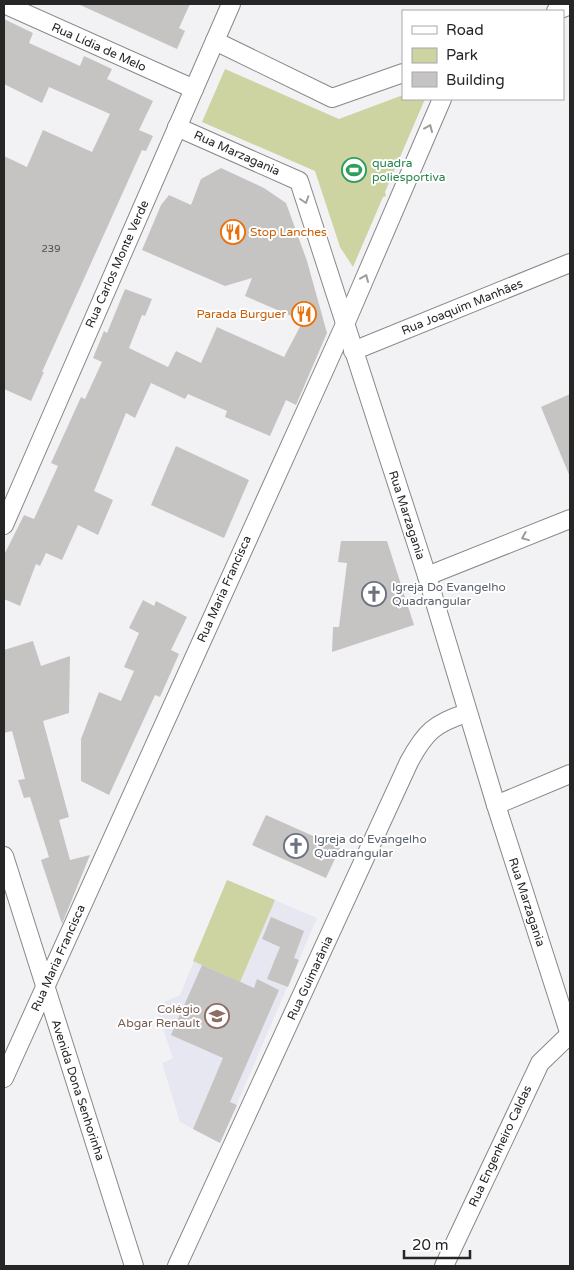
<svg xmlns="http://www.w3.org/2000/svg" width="574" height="1270" font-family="'Varela Round',sans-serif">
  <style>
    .built { fill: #e6e7f1 }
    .green { fill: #ced3a2 }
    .building { fill: #c6c3c3 }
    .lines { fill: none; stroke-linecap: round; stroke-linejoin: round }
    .street-casing { stroke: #88888a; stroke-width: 20 }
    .street { stroke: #fff; stroke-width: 18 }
    .oneway { stroke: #9d9d9e }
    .labels { text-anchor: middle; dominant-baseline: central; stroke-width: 4; stroke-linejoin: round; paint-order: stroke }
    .number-label { font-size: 10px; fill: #4e4d4e }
    .street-label { font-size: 12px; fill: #262627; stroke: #fff }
    .leisure-label { font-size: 12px; fill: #27864d; stroke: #fff; text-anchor: start }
    .food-label { font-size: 12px; fill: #c56008; stroke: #fff; text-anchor: start }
    .worship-label { font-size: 12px; fill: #5b616d; stroke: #fff; text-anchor: start }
    .education-label { font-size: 12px; fill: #785e54; stroke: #fff; text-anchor: end }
  </style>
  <rect width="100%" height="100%" fill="#f2f2f5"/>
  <!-- built -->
  <polygon class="built" points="227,880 317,918 220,1143 180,1122 162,1063 173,1058 155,1006 180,995"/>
  <!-- green -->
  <g class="green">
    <polygon points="225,69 339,119 403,95 403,99 425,99 385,192 386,196 383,197 353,267 340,247 315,171 202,122"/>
    <polygon points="227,880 275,900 240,982 193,961"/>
  </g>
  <!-- building -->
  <g class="building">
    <polygon points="78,4 190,4 179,28 185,31 177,49"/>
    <polygon points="4,19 33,33 29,43 80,66 84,56 112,69 107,79 153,101 139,130 153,136 146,151 142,150 42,372 44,372 31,401 4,389 4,156 27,167 43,130 92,152 110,114 49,87 42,103 4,84"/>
    <polygon points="221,168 264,188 286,203 307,261 327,333 296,405 286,400 270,436 225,417 227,411 188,394 185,399 151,383 135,418 126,413 94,491 113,500 98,535 78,525 62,560 46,553 40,566 36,564 20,606 4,599 4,555 24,515 34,519 58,466 51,463 81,397 85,399 102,362 93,358 104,331 107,333 125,289 152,299 145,316 142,315 129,348 168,367 176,351 201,363 217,327 284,357 303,321 245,296 252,278 225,286 142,250 161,205 169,195 191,205 201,179"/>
    <polygon points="570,394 570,477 541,407"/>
    <polygon points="176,446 249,480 224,538 151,505"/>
    <polygon points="341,541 387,541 414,625 332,652 333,627 339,627 347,563 338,562"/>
    <polygon points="143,600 154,606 156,601 187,617 171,650 179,654 160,697 155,695 109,795 81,781 81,739 99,692 121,701 134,671 124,667 139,633 129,628"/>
    <polygon points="33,641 41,666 70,656 69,713 43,721 69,817 59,820 70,860 90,855 62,924 41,860 49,857 30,797 24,798 18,780 25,779 12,731 4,733 4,650"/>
    <polygon points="266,815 340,848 326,878 252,845"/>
    <polygon points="271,917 304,931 294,958 299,960 288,987 267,979 280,947 262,939"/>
    <polygon points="202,965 254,988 257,979 279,990 230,1102 237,1105 220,1143 193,1129 223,1058 171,1035"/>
  </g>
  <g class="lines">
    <defs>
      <g id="street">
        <polyline points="4,4 194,89"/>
        <polyline points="556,11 570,5"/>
        <polyline points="215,41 332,98 403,73"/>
        <polyline points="177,127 299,181 427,576 496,805 570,1035"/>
        <polyline points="353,351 570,263"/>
        <polyline points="4,525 231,4"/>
        <polyline points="427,576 570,519"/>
        <polyline points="496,805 570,774"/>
        <polyline points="4,856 134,1266"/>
        <polyline points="4,1078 346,322 442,99"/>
        <path d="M177,1266L409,762C425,732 435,723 467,713"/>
        <polyline points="444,1266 540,1063 570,1034"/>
      </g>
    </defs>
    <!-- street casing -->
    <use href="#street" class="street-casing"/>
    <!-- street -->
    <use href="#street" class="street"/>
  </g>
  <!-- one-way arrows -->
  <defs><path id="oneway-chevron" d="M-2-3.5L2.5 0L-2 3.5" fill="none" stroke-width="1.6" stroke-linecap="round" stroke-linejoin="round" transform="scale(1.25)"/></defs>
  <g class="oneway">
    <use href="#oneway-chevron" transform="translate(429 128) rotate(-67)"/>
    <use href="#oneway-chevron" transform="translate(305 200) rotate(72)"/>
    <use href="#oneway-chevron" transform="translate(365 278) rotate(-67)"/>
    <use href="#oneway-chevron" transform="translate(525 537) rotate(158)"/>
  </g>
  <!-- icons -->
  <defs>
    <symbol id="stadium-ring" viewBox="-11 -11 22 22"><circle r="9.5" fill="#fff" stroke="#2e9e5b" stroke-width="1.5"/><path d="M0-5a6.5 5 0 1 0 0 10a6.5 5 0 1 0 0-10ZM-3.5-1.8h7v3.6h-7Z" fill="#2e9e5b"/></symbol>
    <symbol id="restaurant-ring" viewBox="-11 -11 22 22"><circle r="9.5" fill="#fff" stroke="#e8710a" stroke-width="1.5"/><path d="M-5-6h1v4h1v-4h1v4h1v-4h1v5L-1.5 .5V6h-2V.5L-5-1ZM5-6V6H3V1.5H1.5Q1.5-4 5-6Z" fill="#e8710a"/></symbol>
    <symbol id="church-ring" viewBox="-11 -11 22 22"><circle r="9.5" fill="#fff" stroke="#6b7280" stroke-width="1.5"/><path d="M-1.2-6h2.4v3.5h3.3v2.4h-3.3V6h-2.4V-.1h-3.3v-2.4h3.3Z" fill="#6b7280"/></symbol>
    <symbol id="school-ring" viewBox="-11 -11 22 22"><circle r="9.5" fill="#fff" stroke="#8d6e63" stroke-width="1.5"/><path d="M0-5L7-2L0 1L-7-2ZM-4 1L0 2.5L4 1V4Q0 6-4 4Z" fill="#8d6e63"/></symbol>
  </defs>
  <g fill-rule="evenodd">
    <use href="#stadium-ring" x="340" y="156" width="28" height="28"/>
    <use href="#restaurant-ring" x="219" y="218" width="28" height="28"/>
    <use href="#restaurant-ring" x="290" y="300" width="28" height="28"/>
    <use href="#church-ring" x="360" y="580" width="28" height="28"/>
    <use href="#church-ring" x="282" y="832" width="28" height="28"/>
    <use href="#school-ring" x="203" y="1002" width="28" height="28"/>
  </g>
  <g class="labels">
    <!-- number labels -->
    <g class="number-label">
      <text x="51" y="249">239</text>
    </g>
    <!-- street labels -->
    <g class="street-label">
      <text transform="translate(99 47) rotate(24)">Rua Lídia de Melo</text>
      <text transform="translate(237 153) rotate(24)">Rua Marzagania</text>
      <text transform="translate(117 264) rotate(-66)">Rua Carlos Monte Verde</text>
      <text transform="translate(462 307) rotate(-22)">Rua Joaquim Manhães</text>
      <text transform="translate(407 515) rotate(72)">Rua Marzagania</text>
      <text transform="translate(224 589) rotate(-66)">Rua Maria Francisca</text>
      <text transform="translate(527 902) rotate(72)">Rua Marzagania</text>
      <text transform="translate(58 958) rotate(-66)">Rua Maria Francisca</text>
      <text transform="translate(310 978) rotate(-65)">Rua Guimarânia</text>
      <text transform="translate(78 1090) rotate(72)">Avenida Dona Senhorinha</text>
      <text transform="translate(500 1146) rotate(-65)">Rua Engenheiro Caldas</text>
    </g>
    <!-- leisure labels -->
    <g class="leisure-label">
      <text x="372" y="163">quadra<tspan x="372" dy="14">poliesportiva</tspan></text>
    </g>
    <!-- food labels -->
    <g class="food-label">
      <text x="250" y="232">Stop Lanches</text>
      <text x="286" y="314" text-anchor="end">Parada Burguer</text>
    </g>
    <!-- worship labels -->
    <g class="worship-label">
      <text x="392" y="587">Igreja Do Evangelho<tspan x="392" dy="14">Quadrangular</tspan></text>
      <text x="314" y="839">Igreja do Evangelho<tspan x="314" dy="14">Quadrangular</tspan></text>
    </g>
    <!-- education labels -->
    <g class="education-label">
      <text x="200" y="1009">Colégio<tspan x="200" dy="14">Abgar Renault</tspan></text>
    </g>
  </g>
  <!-- border -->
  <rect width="574" height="1270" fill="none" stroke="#262627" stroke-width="10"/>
  <!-- legend -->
  <rect x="402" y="10" width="162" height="90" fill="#ffffff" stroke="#a8a8a9"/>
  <rect x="412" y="26" width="25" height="8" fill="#ffffff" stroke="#a8a8a9"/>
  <text x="446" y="35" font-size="15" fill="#262627">Road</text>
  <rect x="412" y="48" width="25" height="15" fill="#ced3a2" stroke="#a8a8a9"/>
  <text x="446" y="60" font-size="15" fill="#262627">Park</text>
  <rect x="412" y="72" width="25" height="15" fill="#c6c3c3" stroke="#a8a8a9"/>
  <text x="446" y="85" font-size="15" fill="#262627">Building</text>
  <!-- scale -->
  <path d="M404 1250v8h66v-8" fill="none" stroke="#262627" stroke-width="2.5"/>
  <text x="412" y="1250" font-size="15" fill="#262627" stroke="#ffffff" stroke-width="4" paint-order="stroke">20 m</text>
</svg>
